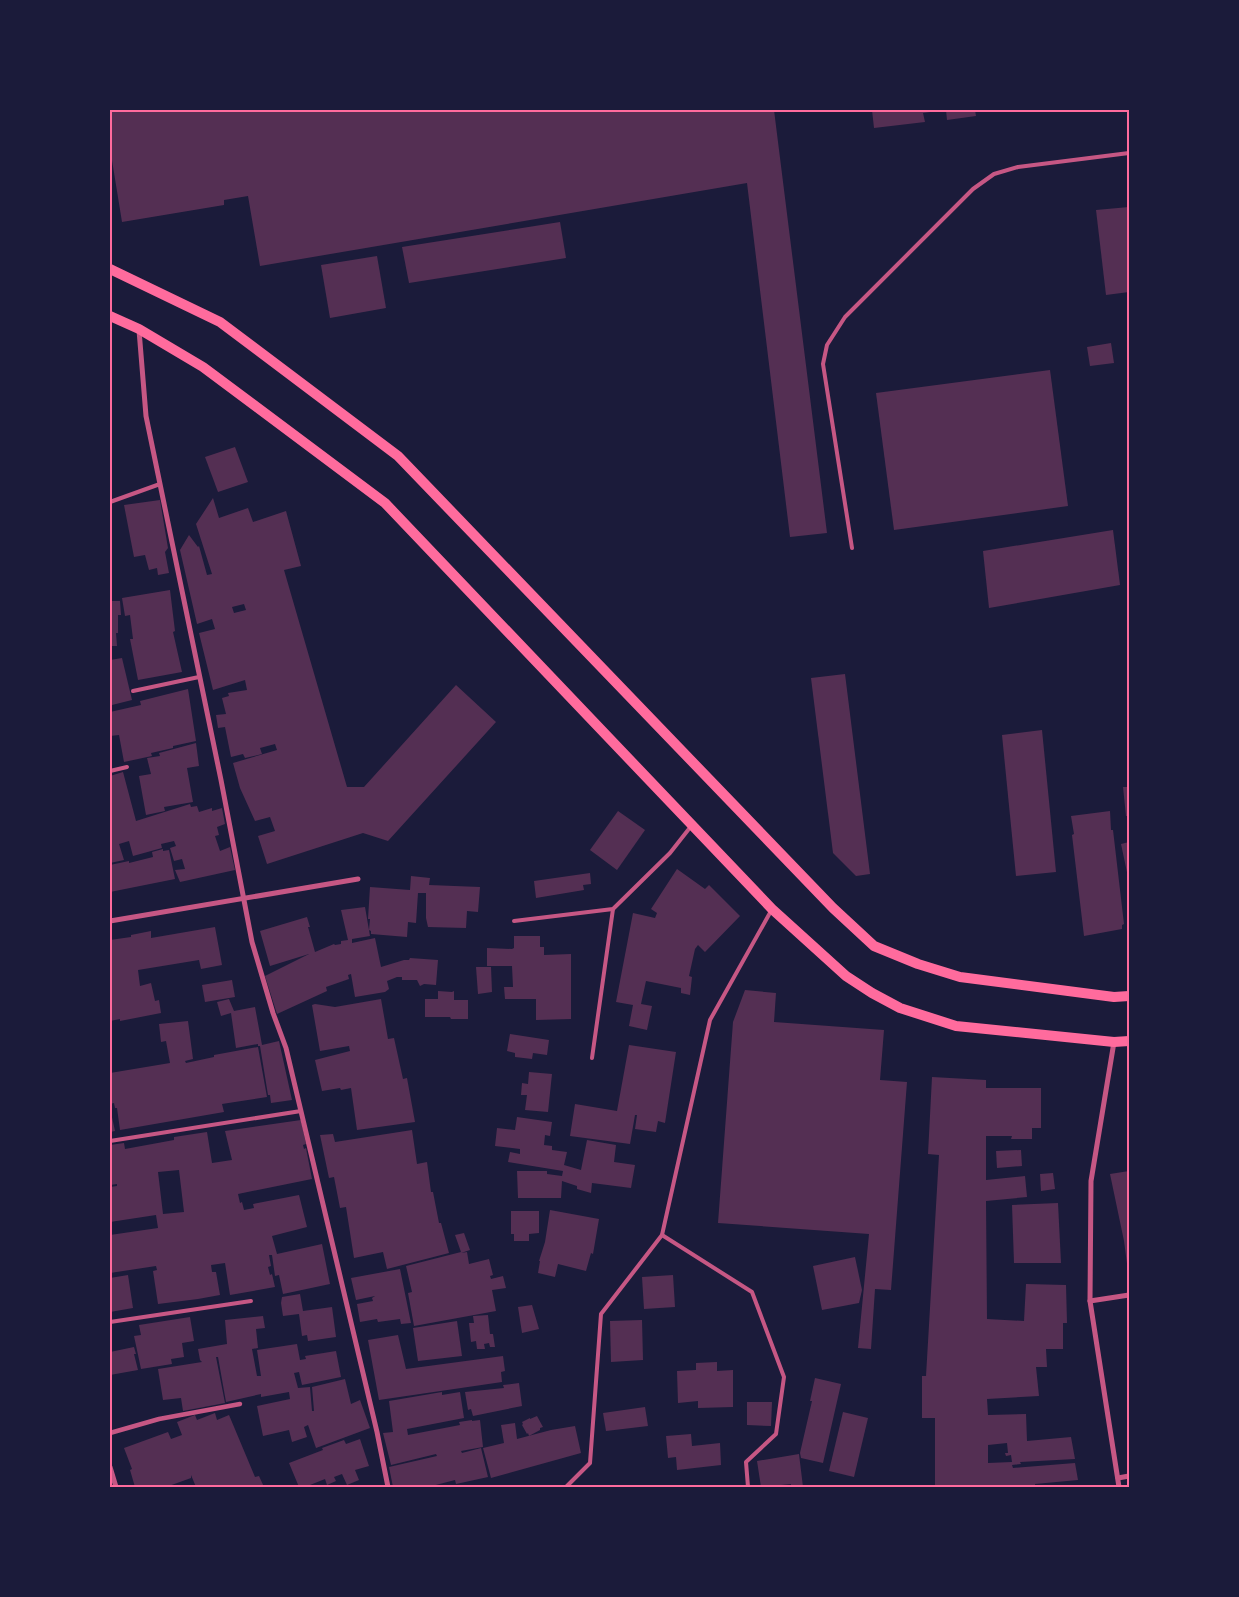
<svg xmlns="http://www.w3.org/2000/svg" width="1239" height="1597" font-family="Montserrat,sans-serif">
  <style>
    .building { fill: #542f53; fill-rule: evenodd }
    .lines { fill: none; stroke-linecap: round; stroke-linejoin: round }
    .service { stroke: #c65784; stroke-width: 4 }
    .pedestrian { stroke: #c65784; stroke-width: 4.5 }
    .minor { stroke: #c65784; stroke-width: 5 }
    .secondary { stroke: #ff6b9d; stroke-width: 10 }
    .neatline { fill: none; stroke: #ff6b9d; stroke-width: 2 }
  </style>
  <rect width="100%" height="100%" fill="#1b1b3a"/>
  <!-- building -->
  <g class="building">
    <polygon points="110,110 774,110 827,533 790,537 747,183 260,266 248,196 224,200 224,205 122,222 110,148"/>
    <polygon points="872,110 938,110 938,111 923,113 925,122 874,128"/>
    <polygon points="946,110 975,110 976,116 947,120"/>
    <polygon points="1129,207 1129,292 1106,295 1096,210"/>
    <polygon points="560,222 566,258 409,283 402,247"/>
    <polygon points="377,256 386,308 330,318 321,265"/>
    <polygon points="1111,343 1114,363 1090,366 1087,347"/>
    <polygon points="1050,370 1068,506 894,530 876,393"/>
    <polygon points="235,447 248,482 218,492 205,457"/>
    <path d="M213,498L219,518L248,508L253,522L286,511L301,566L284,570L347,787H364L456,685L496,722L388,841L363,833L267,864L258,836L275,831L270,817L255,821L240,788L233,763L277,750L275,744L260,748L262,754L245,758L243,754L231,757L225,727L218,728L216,715L226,714L222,698L229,696L228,693L247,690L245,680L213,690L199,633L215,629L212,619L197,624L180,550L189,535L198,547L199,546L207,575L212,574L196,524ZM244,604L246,610L234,613L232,607Z"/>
    <polygon points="160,500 168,548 165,552 169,573 158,575 157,568 149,570 145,555 134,557 124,505"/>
    <polygon points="1113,530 1120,585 989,608 983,551"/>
    <polygon points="170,590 175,631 173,632 182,672 138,680 130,639 133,639 130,615 125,616 122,598"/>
    <polygon points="110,601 120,601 121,615 118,615 118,633 116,633 117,646 110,646"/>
    <polygon points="122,658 132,700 112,705 110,697 110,660"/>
    <polygon points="845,674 870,874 856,876 833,853 811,678"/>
    <polygon points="188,689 196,741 173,746 173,748 151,753 152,756 124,762 119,735 110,736 110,712 141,705 140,701"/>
    <polygon points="1042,730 1056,872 1016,876 1002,735"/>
    <polygon points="196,743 199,766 187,768 193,802 164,807 165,811 146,815 139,776 151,774 147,758 160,756 159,753"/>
    <polygon points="123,772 136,821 190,804 191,807 197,806 199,812 212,808 212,811 222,808 225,824 217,827 219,835 215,836 220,851 230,847 235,870 180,882 175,870 185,869 182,859 174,861 170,848 176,846 174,841 161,844 162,848 133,856 129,841 119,844 124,860 110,863 110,776"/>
    <polygon points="1123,787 1129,787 1129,816 1126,816"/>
    <polygon points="618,811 645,830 617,870 590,850"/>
    <polygon points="1110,811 1111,830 1113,830 1124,924 1122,925 1122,929 1084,936 1072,835 1074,834 1071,816"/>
    <polygon points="1129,842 1129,877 1128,877 1121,844"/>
    <polygon points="163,849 163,851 169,850 175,879 110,892 110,865 129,861 129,863 153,857 152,852"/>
    <polygon points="677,869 705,889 709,885 740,916 705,952 698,945 695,949 689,976 692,977 690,995 681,993 681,988 646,981 641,1004 652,1006 647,1030 629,1026 633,1005 616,1002 633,913 655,918 657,913 651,909"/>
    <polygon points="590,873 591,884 583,885 584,890 536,898 534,881"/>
    <polygon points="411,876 430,878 429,885 480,887 478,912 467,911 466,928 428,927 426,918 426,893 418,893 416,923 408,922 407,937 371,934 371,931 369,930 370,919 368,919 370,887 410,890"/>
    <polygon points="365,907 370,936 352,939 352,943 375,938 381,967 404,960 409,960 410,958 438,960 436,985 424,984 420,986 417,980 402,980 402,977 397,977 387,981 389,989 385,992 355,997 351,974 348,975 349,979 326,987 327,991 277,1014 265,976 309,954 270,966 260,931 307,917 310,927 308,927 315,952 334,944 335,945 341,944 341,941 348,940 341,910"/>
    <polygon points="215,927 222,965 201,969 199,960 138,970 140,986 151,983 155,1001 159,1000 161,1013 120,1021 120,1019 110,1021 110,940 131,937 131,935 151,931 151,938"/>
    <polygon points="514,936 540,936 540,947 544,947 544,955 571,954 571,1019 536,1020 536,999 505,999 504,987 513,987 512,966 487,966 487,948 512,949 514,948"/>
    <polygon points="476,967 491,967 492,992 478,994"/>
    <polygon points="232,980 235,997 205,1002 202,985"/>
    <polygon points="745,990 776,993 774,1022 884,1030 880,1080 907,1082 891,1290 875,1289 871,1349 858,1348 869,1234 718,1223 733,1022"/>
    <polygon points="438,991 452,992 454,991 454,1000 468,1000 468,1019 451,1019 450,1017 425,1017 425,999 438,999"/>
    <polygon points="229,999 234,1011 255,1007 262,1045 279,1041 292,1100 271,1103 270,1095 268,1095 260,1046 258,1046 258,1044 236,1048 231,1013 221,1016 217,1002"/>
    <polygon points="381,999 388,1039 394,1038 403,1079 407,1078 415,1122 357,1130 351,1088 341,1090 340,1088 322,1091 315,1060 350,1051 349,1046 320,1051 312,1005 315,1004 335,1007"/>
    <polygon points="188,1021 193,1059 185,1061 186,1063 214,1057 214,1055 258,1047 267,1097 222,1104 224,1112 120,1130 117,1108 115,1108 114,1103 110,1104 110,1073 170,1063 166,1041 161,1042 159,1024"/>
    <polygon points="510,1034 549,1040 547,1055 533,1053 532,1059 515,1057 515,1053 507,1051"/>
    <polygon points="629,1045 676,1052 665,1123 658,1121 656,1132 635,1129 637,1115 635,1115 630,1144 570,1136 575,1104 617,1111"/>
    <polygon points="529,1072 552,1074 548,1112 525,1110 527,1095 521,1095 522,1083 528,1084"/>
    <path d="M932,1077L986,1080V1088H1041V1128H1032V1139H1011L1012,1136H986V1180L1025,1176L1027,1197L986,1201L987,1319L1024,1321L1026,1284L1066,1285L1067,1323H1063V1349H1046L1047,1367H1036L1039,1396L987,1399L988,1415L1026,1414L1027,1441L1071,1437L1075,1459L1020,1462L1021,1464L1012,1465L1013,1468L1075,1463L1078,1480L1035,1484V1487H935V1418H922V1376H926L939,1155L928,1154ZM1007,1443L1008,1453H1005L1006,1456L1011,1455L1012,1462L988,1463V1445Z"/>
    <polygon points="110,1108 115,1131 110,1132"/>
    <polygon points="517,1117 552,1122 550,1136 545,1135 544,1145 552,1146 552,1150 567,1152 564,1165 581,1170 587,1140 616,1145 614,1162 635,1165 631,1188 592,1183 591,1193 577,1189 577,1186 562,1181 561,1198 518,1198 517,1171 547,1171 547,1174 562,1176 563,1171 508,1162 510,1152 520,1154 520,1149 495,1146 497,1128 515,1130"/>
    <path d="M301,1120L306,1144L303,1145L304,1149L306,1148L312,1179L238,1194L240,1203L242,1202L244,1210L254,1208L253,1204L299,1195L307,1227L272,1236L277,1254L322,1244L330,1284L283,1294L279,1275L275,1276L272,1255H269L271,1266L268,1267L270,1275L272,1274L275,1287L230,1295L225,1263L211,1265L212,1272H216L220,1295L198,1299L158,1304L153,1271L157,1270L156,1266L110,1273V1235L158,1228L156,1215L110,1222V1187L117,1186V1184L110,1185V1145L124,1143L125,1149L174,1140V1137L207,1132L212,1163L232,1160L225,1131ZM179,1170L184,1212L163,1214L158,1172Z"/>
    <polygon points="412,1130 417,1164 427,1162 431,1192 433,1192 439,1223 441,1223 449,1253 387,1269 383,1252 354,1258 346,1207 340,1208 334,1177 329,1178 320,1135 333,1134 335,1142"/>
    <polygon points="1021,1150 1022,1166 997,1168 996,1151"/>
    <polygon points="1129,1171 1129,1271 1128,1271 1124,1241 1110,1174"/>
    <polygon points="1053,1173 1055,1189 1041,1191 1040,1174"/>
    <polygon points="1058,1203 1061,1263 1014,1263 1012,1205"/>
    <polygon points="550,1210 599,1219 593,1254 591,1253 586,1271 558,1264 555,1277 538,1273 540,1261 539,1261 545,1242"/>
    <polygon points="511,1211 539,1211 539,1233 529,1234 529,1241 514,1241 514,1234 511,1234"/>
    <polygon points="464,1233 470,1250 461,1253 467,1252 469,1264 489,1259 493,1275 490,1276 491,1279 503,1276 506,1288 492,1290 496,1311 414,1326 408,1293 412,1292 406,1266 461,1252 455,1235"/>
    <polygon points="855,1257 862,1290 859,1303 822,1310 813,1266"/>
    <polygon points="400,1269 411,1323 401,1324 400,1319 378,1322 377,1319 360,1322 357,1304 373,1301 372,1298 375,1296 356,1300 351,1278"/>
    <polygon points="128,1275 133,1308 110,1312 110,1278"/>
    <polygon points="673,1275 675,1307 644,1309 642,1277"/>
    <polygon points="300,1294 303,1311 332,1307 336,1337 308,1341 307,1335 302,1336 299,1314 283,1316 281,1303 282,1297"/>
    <polygon points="532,1305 539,1329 522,1333 518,1307"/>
    <polygon points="488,1315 490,1334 493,1334 495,1347 490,1347 489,1343 484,1344 485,1349 477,1349 476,1341 471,1342 469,1323 474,1323 473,1316"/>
    <polygon points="263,1316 265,1328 256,1329 258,1348 252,1349 257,1376 261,1376 257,1350 297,1344 300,1360 306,1359 305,1356 336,1351 341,1377 302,1385 299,1372 294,1373 298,1388 310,1387 312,1411 314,1411 312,1387 345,1379 351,1404 360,1400 370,1428 316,1448 308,1425 304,1427 307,1437 292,1442 289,1430 263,1436 257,1406 290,1399 289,1392 261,1397 261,1394 226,1402 218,1357 216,1357 225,1403 183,1411 181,1398 163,1400 158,1369 202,1362 200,1360 198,1349 227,1344 225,1320"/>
    <polygon points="190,1317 194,1341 182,1343 184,1357 171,1359 172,1364 141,1369 134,1336 141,1335 139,1325"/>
    <polygon points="642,1320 643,1360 611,1362 610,1321"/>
    <polygon points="457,1321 462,1356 418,1361 413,1328"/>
    <polygon points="398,1335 406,1369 503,1356 505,1371 501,1372 502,1382 379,1400 368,1340"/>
    <polygon points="134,1347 136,1354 134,1354 138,1370 110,1375 110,1352"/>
    <polygon points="717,1362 717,1371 733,1370 733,1407 698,1408 698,1401 678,1403 677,1371 696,1370 696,1363"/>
    <polygon points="815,1378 841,1384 823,1463 801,1458 800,1453 812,1401 810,1401"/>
    <polygon points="519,1383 522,1406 473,1416 471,1409 468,1410 465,1392 504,1388 503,1385"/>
    <polygon points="442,1392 442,1395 460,1392 464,1418 407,1429 408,1435 460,1425 459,1422 472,1420 472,1421 480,1420 483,1447 461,1451 462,1453 481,1448 488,1477 456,1484 455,1480 428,1487 393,1487 389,1467 437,1456 436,1454 391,1465 383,1433 393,1432 389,1401"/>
    <polygon points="747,1402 772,1402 771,1426 747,1425"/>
    <polygon points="645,1407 648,1426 606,1431 603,1413"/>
    <polygon points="843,1412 868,1418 854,1477 829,1471"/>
    <polygon points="215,1413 217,1420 229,1415 255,1477 259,1476 264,1487 196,1487 191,1475 191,1478 166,1487 135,1487 130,1470 132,1469 124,1448 168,1432 171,1439 182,1435 177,1422 195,1415 197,1420"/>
    <polygon points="537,1416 543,1427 540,1428 540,1430 529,1436 528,1433 527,1434 522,1425 523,1424 522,1422 530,1418 530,1419"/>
    <polygon points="515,1423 517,1439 551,1430 575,1426 581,1453 491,1478 483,1448 504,1443 501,1425"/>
    <polygon points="691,1434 692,1446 720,1443 721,1465 677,1470 676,1457 668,1458 666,1436"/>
    <polygon points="360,1439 369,1466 355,1470 359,1480 347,1485 342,1474 334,1477 336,1481 327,1485 325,1479 305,1487 299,1487 289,1463 323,1450 322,1448 344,1440 346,1444"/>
    <polygon points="799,1454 803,1487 791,1487 791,1484 761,1487 757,1461"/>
  </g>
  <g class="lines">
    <!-- service -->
    <g class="service">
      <polyline points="110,502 160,484"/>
      <polyline points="852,548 823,364 827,345 845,317 973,189 994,174 1018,167 1129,153"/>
      <polyline points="133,691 199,677"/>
      <polyline points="110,771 127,767"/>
      <polyline points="514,921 613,909 670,853 692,825"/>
      <polyline points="592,1058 613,909"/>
      <polyline points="110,1141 301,1111"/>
      <polyline points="662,1235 752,1292 784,1377 776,1434 746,1462 748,1487"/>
      <polyline points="110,1322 251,1301"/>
      <polyline points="566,1487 590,1463 601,1314 662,1235 710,1020 771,911"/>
    </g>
    <!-- pedestrian -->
    <polyline class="pedestrian" points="110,1433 159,1419 240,1404"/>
    <!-- minor -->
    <g class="minor">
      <polyline points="139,330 146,416 221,780 252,942 273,1013 286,1048 377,1432 388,1487"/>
      <polyline points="110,921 358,879"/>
      <polyline points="1114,1042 1091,1181 1090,1301 1119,1487"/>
      <polyline points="1090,1301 1129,1295"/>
      <polyline points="110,1467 116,1487"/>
      <polyline points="1118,1478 1129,1476"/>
    </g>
    <!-- secondary -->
    <g class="secondary">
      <polyline points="110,269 220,322 398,456 833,908 874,946 918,964 960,977 1114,997 1129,996"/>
      <polyline points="110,316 139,329 203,367 385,503 772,909 846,976 872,993 900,1008 956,1026 1114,1042 1129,1041"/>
    </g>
  </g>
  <!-- border -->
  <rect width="1239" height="1597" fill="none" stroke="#1b1b3a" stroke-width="222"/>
  <rect x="111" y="111" width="1017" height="1375" class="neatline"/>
</svg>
